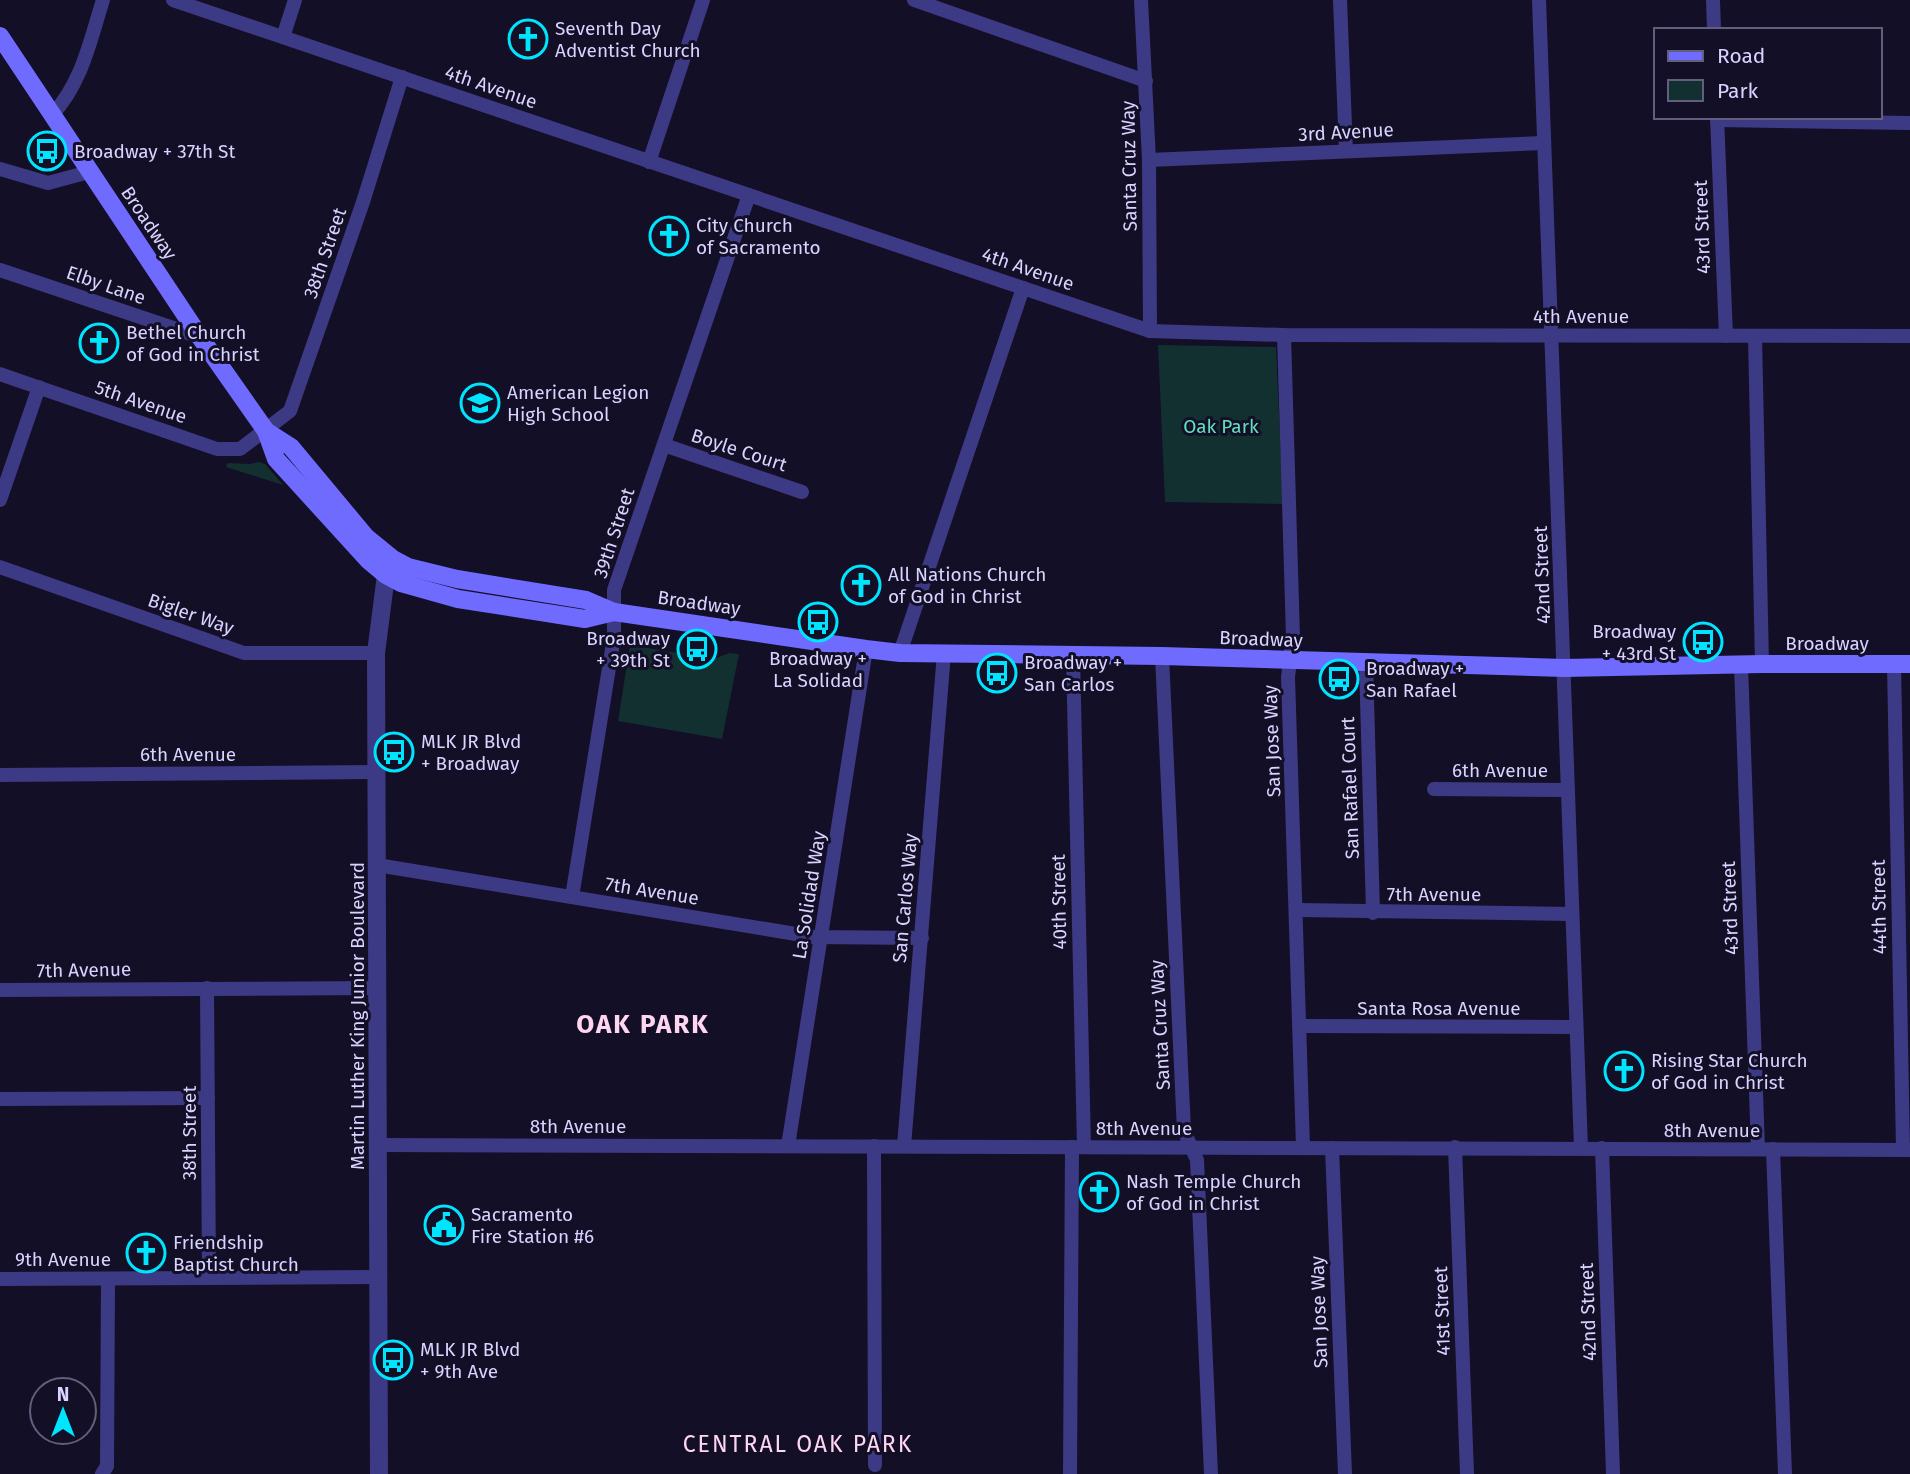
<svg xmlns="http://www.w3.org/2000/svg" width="1910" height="1474" font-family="'Fira Sans',sans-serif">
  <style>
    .green { fill: #12302f }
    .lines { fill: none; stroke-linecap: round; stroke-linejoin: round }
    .minor { stroke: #3d3a85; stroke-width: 14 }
    .tertiary { stroke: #3d3a85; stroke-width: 18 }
    .secondary { stroke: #6f6bff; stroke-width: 18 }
    .labels { text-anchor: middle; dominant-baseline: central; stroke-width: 6; stroke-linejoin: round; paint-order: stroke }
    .poi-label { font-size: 19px; fill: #d9d4ff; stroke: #130f26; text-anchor: start }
    .street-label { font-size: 19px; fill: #d9d4ff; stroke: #130f26 }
    .park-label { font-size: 19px; fill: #5fe0c0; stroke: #130f26 }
    .quarter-label { font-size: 23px; letter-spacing: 2px; fill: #ffd6f0; stroke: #130f26 }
    .district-label { font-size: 26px; font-weight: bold; letter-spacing: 2px; fill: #ffd6f0; stroke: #130f26 }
  </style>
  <rect width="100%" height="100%" fill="#130f26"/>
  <!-- green -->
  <g class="green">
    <polygon points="1158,345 1276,347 1283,504 1165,502"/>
    <polygon points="259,462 265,464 283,485 226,467 228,463 250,464"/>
    <polygon points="630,645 714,659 729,653 739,654 722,739 618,721"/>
  </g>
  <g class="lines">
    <!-- minor -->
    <g class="minor">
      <polyline points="173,0 1150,331 1284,335 1910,336"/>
      <polyline points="914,0 1146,81"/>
      <polyline points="1141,0 1149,160 1150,331"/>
      <polyline points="1340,0 1346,151"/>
      <polyline points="1539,0 1581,1148"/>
      <polyline points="1713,0 1714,30"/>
      <polyline points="283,37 295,0"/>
      <path d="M52,115C82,83 90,41 103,0"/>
      <polyline points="1717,117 1726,336"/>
      <polyline points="1717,120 1910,123"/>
      <polyline points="1149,160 1544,143"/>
      <polyline points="649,162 703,0"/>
      <polyline points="0,169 48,183 89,172"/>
      <polyline points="0,270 200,337"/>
      <polyline points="1284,335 1293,637 1288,677 1303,1147"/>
      <polyline points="1755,336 1762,664"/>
      <polyline points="0,374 217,449 240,449 290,411 363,202 402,77"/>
      <polyline points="664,445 802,492"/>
      <polyline points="0,500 39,387"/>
      <polyline points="0,567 244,653 376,653"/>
      <polyline points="900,653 1023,288"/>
      <polyline points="1073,656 1084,1147"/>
      <polyline points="1162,656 1184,1131 1197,1160 1211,1474"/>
      <polyline points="1366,663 1373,913"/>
      <polyline points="1894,664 1903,1150"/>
      <polyline points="1741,665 1758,1149"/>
      <polyline points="0,775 376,772"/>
      <polyline points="1434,789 1567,790"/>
      <polyline points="377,865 814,937 922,938"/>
      <polyline points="572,897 614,637 614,590 749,195"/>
      <polyline points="1297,910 1571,914"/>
      <polyline points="207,988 209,1278"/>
      <polyline points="0,990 378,988"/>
      <polyline points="1301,1026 1576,1027"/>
      <polyline points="0,1099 208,1098"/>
      <polyline points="379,1145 1910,1150"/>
      <polyline points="788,1146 866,649"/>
      <polyline points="874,1146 875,1465"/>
      <polyline points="904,1146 944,653"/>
      <polyline points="1455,1147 1467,1474"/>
      <polyline points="1332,1148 1345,1474"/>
      <polyline points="1602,1148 1613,1474"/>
      <polyline points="1773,1149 1785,1474"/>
      <polyline points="0,1279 378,1277"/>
      <polyline points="102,1474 107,1466 108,1279"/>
      <polyline points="1070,1474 1072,1147"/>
    </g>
    <!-- tertiary -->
    <polyline class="tertiary" points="379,1474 376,653 386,575 392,562"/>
    <!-- secondary -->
    <g class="secondary">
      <polyline points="0,36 200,337 266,431 276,459 368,560 386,575 401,583 458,599 585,619 614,612"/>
      <polyline points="266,431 291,447 366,537 393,559 408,567 457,579 586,600 614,612 866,649 900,653 1162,656 1564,668 1762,664 1910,664"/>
    </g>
  </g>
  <!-- icons -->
  <defs>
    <symbol id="church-ring" viewBox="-11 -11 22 22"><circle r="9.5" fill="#130f26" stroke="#00e5ff" stroke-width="1.5"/><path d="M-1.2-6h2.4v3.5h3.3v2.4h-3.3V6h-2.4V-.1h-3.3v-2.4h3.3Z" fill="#00e5ff"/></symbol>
    <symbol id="bus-ring" viewBox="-11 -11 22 22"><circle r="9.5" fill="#130f26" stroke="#00e5ff" stroke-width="1.5"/><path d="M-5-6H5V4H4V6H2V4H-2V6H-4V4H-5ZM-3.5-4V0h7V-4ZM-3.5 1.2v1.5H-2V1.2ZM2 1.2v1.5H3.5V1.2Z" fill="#00e5ff"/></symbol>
    <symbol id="school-ring" viewBox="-11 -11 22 22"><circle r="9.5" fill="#130f26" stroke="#00e5ff" stroke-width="1.5"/><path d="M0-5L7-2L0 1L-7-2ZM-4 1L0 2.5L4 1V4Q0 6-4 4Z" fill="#00e5ff"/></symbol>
    <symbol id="civic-ring" viewBox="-11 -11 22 22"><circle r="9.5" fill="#130f26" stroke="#00e5ff" stroke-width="1.5"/><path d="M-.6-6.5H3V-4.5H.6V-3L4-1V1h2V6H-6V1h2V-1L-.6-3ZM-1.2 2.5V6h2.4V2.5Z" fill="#00e5ff"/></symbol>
  </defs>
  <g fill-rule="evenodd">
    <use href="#church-ring" x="506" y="17" width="44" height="44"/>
    <use href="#bus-ring" x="25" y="129" width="44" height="44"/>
    <use href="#church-ring" x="647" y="214" width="44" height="44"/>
    <use href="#church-ring" x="77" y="321" width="44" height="44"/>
    <use href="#school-ring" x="458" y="381" width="44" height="44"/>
    <use href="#church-ring" x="839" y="563" width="44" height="44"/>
    <use href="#bus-ring" x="796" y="600" width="44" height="44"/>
    <use href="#bus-ring" x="1681" y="620" width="44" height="44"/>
    <use href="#bus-ring" x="675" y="627" width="44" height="44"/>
    <use href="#bus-ring" x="975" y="651" width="44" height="44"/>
    <use href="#bus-ring" x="1317" y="657" width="44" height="44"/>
    <use href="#bus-ring" x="372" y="730" width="44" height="44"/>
    <use href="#church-ring" x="1602" y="1049" width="44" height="44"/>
    <use href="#church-ring" x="1077" y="1170" width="44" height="44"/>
    <use href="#civic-ring" x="422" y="1203" width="44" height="44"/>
    <use href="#church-ring" x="124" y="1231" width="44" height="44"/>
    <use href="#bus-ring" x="371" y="1338" width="44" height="44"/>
  </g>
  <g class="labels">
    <!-- poi labels -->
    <g class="poi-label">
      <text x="555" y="28">Seventh Day<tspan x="555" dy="22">Adventist Church</tspan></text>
      <text x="74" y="151">Broadway + 37th St</text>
      <text x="696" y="225">City Church<tspan x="696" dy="22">of Sacramento</tspan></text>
      <text x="126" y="332">Bethel Church<tspan x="126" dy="22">of God in Christ</tspan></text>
      <text x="507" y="392">American Legion<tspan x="507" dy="22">High School</tspan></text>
      <text x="888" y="574">All Nations Church<tspan x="888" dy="22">of God in Christ</tspan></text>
      <text x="1676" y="631" text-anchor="end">Broadway<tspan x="1676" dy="22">+ 43rd St</tspan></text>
      <text x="670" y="638" text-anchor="end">Broadway<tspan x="670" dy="22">+ 39th St</tspan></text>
      <text x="818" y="658" text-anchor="middle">Broadway +<tspan x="818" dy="22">La Solidad</tspan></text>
      <text x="1024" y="662">Broadway +<tspan x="1024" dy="22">San Carlos</tspan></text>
      <text x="1366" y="668">Broadway +<tspan x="1366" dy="22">San Rafael</tspan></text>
      <text x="421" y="741">MLK JR Blvd<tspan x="421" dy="22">+ Broadway</tspan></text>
      <text x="1651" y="1060">Rising Star Church<tspan x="1651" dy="22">of God in Christ</tspan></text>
      <text x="1126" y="1181">Nash Temple Church<tspan x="1126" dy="22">of God in Christ</tspan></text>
      <text x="471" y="1214">Sacramento<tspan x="471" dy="22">Fire Station #6</tspan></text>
      <text x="173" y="1242">Friendship<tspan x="173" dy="22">Baptist Church</tspan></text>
      <text x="420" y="1349">MLK JR Blvd<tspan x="420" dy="22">+ 9th Ave</tspan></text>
    </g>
    <!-- street labels -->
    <g class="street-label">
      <text transform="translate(491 87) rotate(19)">4th Avenue</text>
      <text transform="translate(1346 132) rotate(-3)">3rd Avenue</text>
      <text transform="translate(1129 166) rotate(-91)">Santa Cruz Way</text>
      <text transform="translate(149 223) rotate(56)">Broadway</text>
      <text transform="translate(1702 227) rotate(-92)">43rd Street</text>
      <text transform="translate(325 253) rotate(-71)">38th Street</text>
      <text transform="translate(1028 269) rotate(19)">4th Avenue</text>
      <text transform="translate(106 285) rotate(19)">Elby Lane</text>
      <text x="1581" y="316">4th Avenue</text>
      <text transform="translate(141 402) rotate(19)">5th Avenue</text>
      <text transform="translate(739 450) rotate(18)">Boyle Court</text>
      <text transform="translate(614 533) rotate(-72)">39th Street</text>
      <text transform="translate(1542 575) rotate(-92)">42nd Street</text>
      <text transform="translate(699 603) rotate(8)">Broadway</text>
      <text transform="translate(191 614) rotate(19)">Bigler Way</text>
      <text transform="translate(1261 639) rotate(2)">Broadway</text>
      <text x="1827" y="643">Broadway</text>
      <text transform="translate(1272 741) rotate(-92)">San Jose Way</text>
      <text x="188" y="754">6th Avenue</text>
      <text x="1500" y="770">6th Avenue</text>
      <text transform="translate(1350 788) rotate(-92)">San Rafael Court</text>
      <text transform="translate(652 891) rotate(9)">7th Avenue</text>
      <text x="1434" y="894">7th Avenue</text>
      <text transform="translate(809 895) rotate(-81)">La Solidad Way</text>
      <text transform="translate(905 898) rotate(-85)">San Carlos Way</text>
      <text transform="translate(1059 902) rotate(-91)">40th Street</text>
      <text transform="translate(1879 907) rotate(-91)">44th Street</text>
      <text transform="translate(1730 908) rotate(-92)">43rd Street</text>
      <text transform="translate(84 970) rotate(-1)">7th Avenue</text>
      <text x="1439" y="1008">Santa Rosa Avenue</text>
      <text transform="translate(357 1016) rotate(-90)">Martin Luther King Junior Boulevard</text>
      <text transform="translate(1160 1025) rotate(-93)">Santa Cruz Way</text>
      <text x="578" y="1126">8th Avenue</text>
      <text x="1144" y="1128">8th Avenue</text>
      <text x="1712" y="1130">8th Avenue</text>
      <text transform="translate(189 1133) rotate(-90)">38th Street</text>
      <text x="63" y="1259">9th Avenue</text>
      <text transform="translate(1442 1311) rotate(-92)">41st Street</text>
      <text transform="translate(1319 1312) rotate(-92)">San Jose Way</text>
      <text transform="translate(1588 1312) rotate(-92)">42nd Street</text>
    </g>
    <!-- park labels -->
    <g class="park-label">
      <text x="1221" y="426">Oak Park</text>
    </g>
    <!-- quarter labels -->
    <g class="quarter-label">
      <text x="798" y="1444">CENTRAL OAK PARK</text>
    </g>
    <!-- district labels -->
    <g class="district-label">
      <text x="643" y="1024">OAK PARK</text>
    </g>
  </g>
  <!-- legend -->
  <rect x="1654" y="28" width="228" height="91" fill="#130f26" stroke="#625e7d" stroke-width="2"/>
  <rect x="1668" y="51" width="35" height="10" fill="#6f6bff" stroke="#625e7d" stroke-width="2"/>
  <text x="1717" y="63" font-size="21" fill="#d9d4ff">Road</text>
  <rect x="1668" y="80" width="35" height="21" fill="#12302f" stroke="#625e7d" stroke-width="2"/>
  <text x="1717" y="98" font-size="21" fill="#d9d4ff">Park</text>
  <!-- north arrow -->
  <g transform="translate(63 1411)"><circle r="33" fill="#130f26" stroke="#625e7d" stroke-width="2"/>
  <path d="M0-5L12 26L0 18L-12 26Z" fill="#00e5ff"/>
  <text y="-10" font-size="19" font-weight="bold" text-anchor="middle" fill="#d9d4ff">N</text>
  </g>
</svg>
